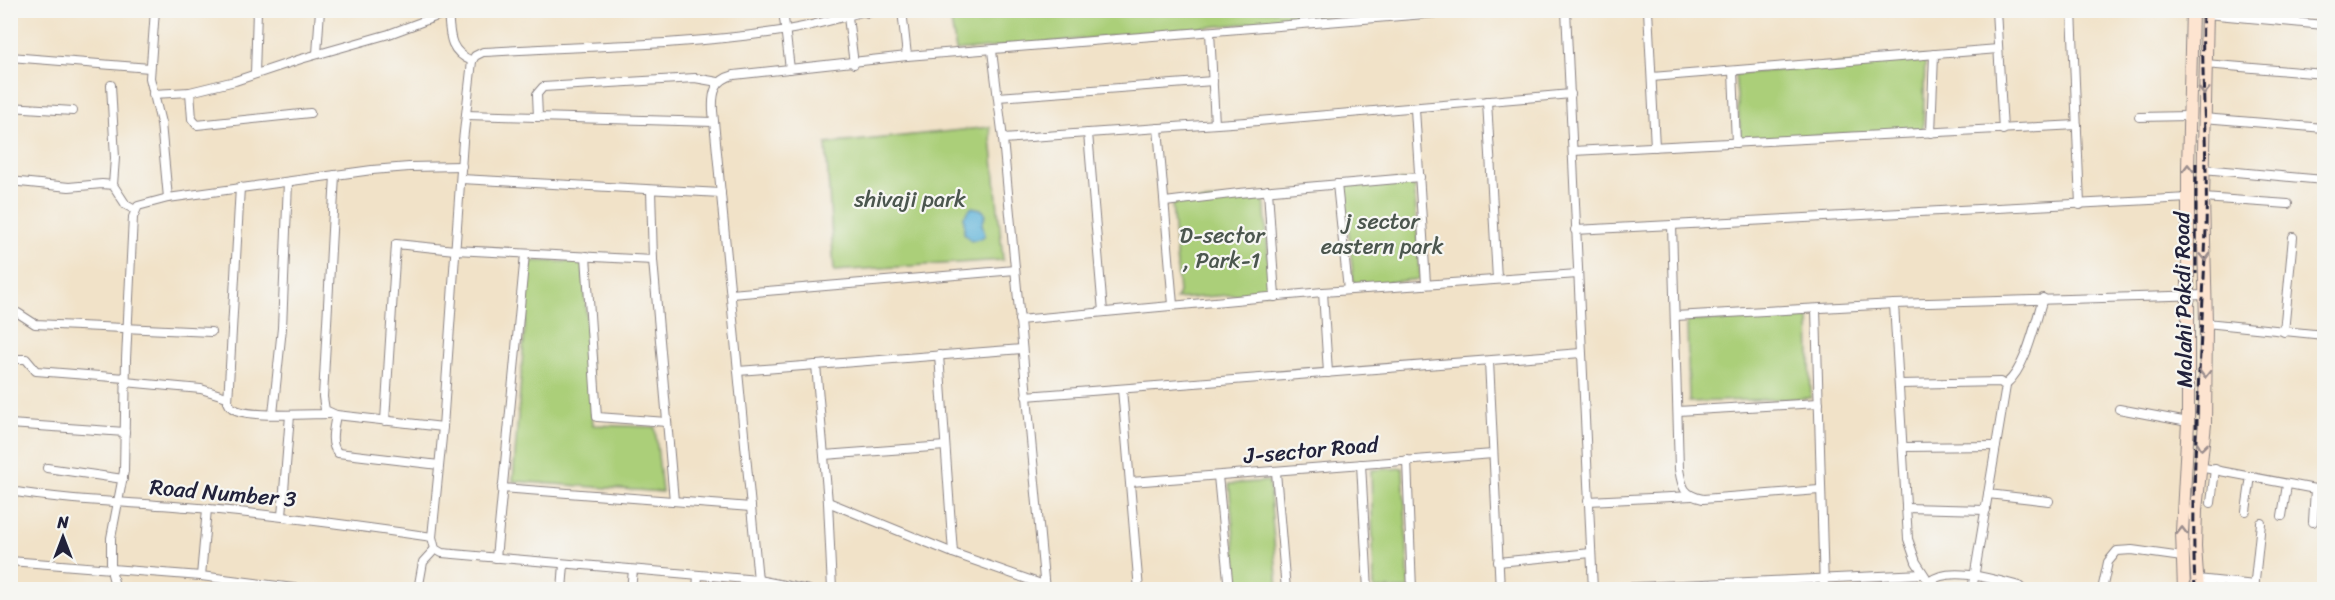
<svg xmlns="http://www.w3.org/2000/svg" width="2335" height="600" font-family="Sriracha,sans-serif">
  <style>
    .green { fill: #abcf79; stroke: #66785a; stroke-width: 1.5 }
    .water { fill: #5db2d9; stroke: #406a8a; stroke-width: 1.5 }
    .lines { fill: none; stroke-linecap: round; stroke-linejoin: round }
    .street-casing { stroke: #8a8282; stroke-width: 10 }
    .secondary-casing { stroke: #8a8282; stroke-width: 14 }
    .street { stroke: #fff; stroke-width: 8 }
    .secondary { stroke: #fde4d0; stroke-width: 12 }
    .rail { stroke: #22223b; stroke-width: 3; stroke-dasharray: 9 4.5; stroke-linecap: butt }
    .oneway { stroke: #9a8d8d }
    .labels { text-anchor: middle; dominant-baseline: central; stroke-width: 4.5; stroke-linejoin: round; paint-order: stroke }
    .park-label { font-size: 22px; fill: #4b564e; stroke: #f6f6f2 }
    .street-label { font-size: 22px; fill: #22223b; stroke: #f6f6f2 }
  </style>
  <rect width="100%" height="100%" fill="#f6f6f2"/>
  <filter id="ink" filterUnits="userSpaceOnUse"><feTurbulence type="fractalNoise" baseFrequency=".0167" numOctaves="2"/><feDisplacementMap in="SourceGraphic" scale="12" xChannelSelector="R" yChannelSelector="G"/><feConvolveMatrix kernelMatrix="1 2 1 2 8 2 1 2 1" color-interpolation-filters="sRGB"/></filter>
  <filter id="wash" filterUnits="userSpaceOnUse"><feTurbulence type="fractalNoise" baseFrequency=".008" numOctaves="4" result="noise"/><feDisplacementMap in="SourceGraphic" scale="24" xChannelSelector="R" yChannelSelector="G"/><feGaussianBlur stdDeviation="1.35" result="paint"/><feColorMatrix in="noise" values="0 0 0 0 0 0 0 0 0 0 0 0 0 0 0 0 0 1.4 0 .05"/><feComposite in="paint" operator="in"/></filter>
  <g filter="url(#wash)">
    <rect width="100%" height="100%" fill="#f1e2c8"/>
    <!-- green -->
    <g class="green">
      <polygon points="949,10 1378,11 956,51"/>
      <polygon points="1925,57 1923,130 1741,140 1735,74"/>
      <polygon points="990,127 1003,260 834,271 826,144"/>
      <polygon points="1414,180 1420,279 1354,286 1344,184"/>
      <polygon points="1264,197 1271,292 1176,299 1179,293 1172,203"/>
      <polygon points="530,261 583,262 593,425 655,427 662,492 513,481"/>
      <polygon points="1809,318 1811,398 1689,402 1687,321"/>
      <polygon points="1403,468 1409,589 1374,589 1371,470"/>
      <polygon points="1269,481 1278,589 1239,589 1229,484"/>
      <polygon points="1823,580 1823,589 1740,590 1740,586"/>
    </g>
    <!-- water -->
    <polygon class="water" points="972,207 981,209 986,214 982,224 985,235 982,238 971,241 964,233 964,216"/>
  </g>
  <g filter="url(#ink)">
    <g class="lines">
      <defs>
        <g id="street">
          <polyline points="155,10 150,78 161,123 168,198"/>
          <path d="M448,10C450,34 448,51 472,61"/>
          <polyline points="783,10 790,69"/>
          <polyline points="902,10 907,56"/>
          <polyline points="1566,10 1593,590"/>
          <polyline points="1648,10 1655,147"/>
          <polyline points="1996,10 2003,130"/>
          <polyline points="2072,10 2080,205"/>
          <polyline points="2206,14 2324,25"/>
          <polyline points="848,17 854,64"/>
          <polyline points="1210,32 1215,124"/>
          <polyline points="992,51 1003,139 1045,590"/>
          <polyline points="317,54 320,10"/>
          <polyline points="10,57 150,68"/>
          <polyline points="2205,64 2324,74"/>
          <polyline points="1733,71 1736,143"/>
          <polyline points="255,74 257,10"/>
          <polyline points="1652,77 1998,49"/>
          <polyline points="111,85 115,158 113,185"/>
          <polyline points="190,92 192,119 197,125 310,113"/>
          <polyline points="153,94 190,92 235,81 301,59 389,34 448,12"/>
          <polyline points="998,97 1213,81"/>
          <polyline points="1487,101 1497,279"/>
          <polyline points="10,107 73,111"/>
          <polyline points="1415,109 1426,284"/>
          <polyline points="466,115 714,122"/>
          <polyline points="538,117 537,94 543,87 695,78 718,82"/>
          <polyline points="2139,117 2188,116"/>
          <polyline points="2203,118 2324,128"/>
          <polyline points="1158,128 1173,305"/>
          <polyline points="1088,133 1103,312"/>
          <polyline points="1931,133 1934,54"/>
          <polyline points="1003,139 1246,122 1571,94"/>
          <polyline points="1573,151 2077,125"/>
          <polyline points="2203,169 2324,180"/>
          <polyline points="335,175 323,397 325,410 336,415 443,427"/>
          <polyline points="461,179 721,193"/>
          <polyline points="10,181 69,187 102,184 113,185 126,205 135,210"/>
          <polyline points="1337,184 1348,290"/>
          <path d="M240,187L228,402C230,406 230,407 234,409C248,418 310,414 330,414"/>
          <polyline points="651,190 653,260 674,501"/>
          <polyline points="1268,190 1275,297"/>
          <polyline points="2203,198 2288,204"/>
          <polyline points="1165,202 1239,193 1420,177"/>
          <path d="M1672,225L1679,469C1682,487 1683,495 1703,499L1819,490"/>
          <polyline points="1575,230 2189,198"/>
          <polyline points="586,256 597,417 667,422"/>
          <polyline points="1323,292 1328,373"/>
          <polyline points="731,294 1015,270"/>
          <polyline points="1894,304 1908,539 1916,562 1929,582"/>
          <polyline points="1816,309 1824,590"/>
          <polyline points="10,313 18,313 35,324 211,332"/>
          <polyline points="1675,316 1894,304 2206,295"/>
          <polyline points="1019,320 1323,292 1578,274"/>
          <polyline points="2206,323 2324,335"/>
          <polyline points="2284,332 2293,237"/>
          <polyline points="939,355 953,553"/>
          <polyline points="10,359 26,359 36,371 125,378"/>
          <polyline points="1489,361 1500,590"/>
          <polyline points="816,365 828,502 832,590"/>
          <polyline points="738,371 1022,349"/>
          <polyline points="125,382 201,389 227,397"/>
          <polyline points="1900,384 2000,382 2006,386 1972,590"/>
          <path d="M2006,384C2026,368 2035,324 2043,298"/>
          <polyline points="1122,389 1139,590"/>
          <polyline points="1026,396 1581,353"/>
          <polyline points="2119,409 2188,422"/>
          <polyline points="1678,411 1819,403"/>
          <polyline points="273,414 282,328 288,182"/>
          <path d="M336,415C334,427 329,444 338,453L439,465"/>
          <polyline points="385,421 396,244 455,250 653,260"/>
          <polyline points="10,424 125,432"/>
          <polyline points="1903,447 1996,446"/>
          <polyline points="824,455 945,446"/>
          <polyline points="1407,460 1412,590"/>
          <polyline points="1361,464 1368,590"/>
          <polyline points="2199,467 2315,489 2313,522"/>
          <polyline points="47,468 123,479"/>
          <polyline points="1276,472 1286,590"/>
          <polyline points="1218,476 1229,590"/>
          <polyline points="1131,482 1493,454"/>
          <polyline points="502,488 751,507"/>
          <path d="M10,491C69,501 128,502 187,507C269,514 350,525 432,537"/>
          <polyline points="1988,494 2049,501"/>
          <polyline points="1588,501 1692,496"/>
          <polyline points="828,502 953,553 1044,585"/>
          <polyline points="2211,503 2215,469"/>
          <polyline points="1906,508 1986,510"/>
          <polyline points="2246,511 2251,476"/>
          <polyline points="282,516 290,415"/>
          <polyline points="2282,516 2287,485"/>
          <polyline points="496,558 525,254"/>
          <polyline points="10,561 201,576 309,590"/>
          <polyline points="1498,562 1591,553"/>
          <polyline points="201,576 207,509"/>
          <polyline points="2197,579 2255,585"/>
          <path d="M758,580L713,111C712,92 715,80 734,75L907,56L1474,10"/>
          <polyline points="1593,589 1923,574"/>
          <polyline points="116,590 111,570 111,538 124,471 126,359 133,217 138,206 168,198 372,170 409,167 462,166"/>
          <polyline points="418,590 423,562 435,549"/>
          <polyline points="562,590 564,564"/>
          <polyline points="631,590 633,570"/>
          <polyline points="697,590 698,575"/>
          <path d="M809,590L758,580L442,553L435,549L432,537L443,427L463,141L472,61L475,56L483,52C582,46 683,46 781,31C811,27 841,17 870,10"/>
          <path d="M1929,590V582C1948,565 1997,580 2019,586L2023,590"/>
          <polyline points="2102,590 2108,562 2117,551 2132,550 2182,557"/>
          <polyline points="2254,590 2261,523"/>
        </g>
        <g id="secondary">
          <polyline points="868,10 868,11"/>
          <polyline points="2184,590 2182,532 2188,422 2188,169 2192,10"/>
          <polyline points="2198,590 2195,546 2196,510 2205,424 2206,323 2203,198 2207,10"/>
        </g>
      </defs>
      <!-- street casing -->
      <use href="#street" class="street-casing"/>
      <!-- secondary casing -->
      <use href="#secondary" class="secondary-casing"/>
      <!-- street -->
      <use href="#street" class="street"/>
      <!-- secondary -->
      <use href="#secondary" class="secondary"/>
      <!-- rail -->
      <g class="rail">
        <polyline points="2196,163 2196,274"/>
        <path d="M2195,590C2190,469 2202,349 2206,229C2208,157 2201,83 2203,10"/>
      </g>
    </g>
    <!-- one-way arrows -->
    <defs><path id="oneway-chevron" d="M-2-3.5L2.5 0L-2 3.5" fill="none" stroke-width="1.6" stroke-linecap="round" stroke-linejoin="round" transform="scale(1.5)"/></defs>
    <g class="oneway">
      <use href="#oneway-chevron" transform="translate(2204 91) rotate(92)"/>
      <use href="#oneway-chevron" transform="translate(2188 168) rotate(-91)"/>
      <use href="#oneway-chevron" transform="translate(2205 257) rotate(88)"/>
      <use href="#oneway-chevron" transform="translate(2205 374) rotate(91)"/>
      <use href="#oneway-chevron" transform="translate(2202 446) rotate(98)"/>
      <use href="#oneway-chevron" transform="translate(2182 531) rotate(-89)"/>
    </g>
  </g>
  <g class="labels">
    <!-- park labels -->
    <g class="park-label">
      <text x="910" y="199">shivaji park</text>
      <text x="1382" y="221">j sector<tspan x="1382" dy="25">eastern park</tspan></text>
      <text x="1222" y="235">D-sector<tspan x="1222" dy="25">, Park-1</tspan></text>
    </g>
    <!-- street labels -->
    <g class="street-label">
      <text transform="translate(2183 300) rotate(-91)">Malahi Pakdi Road</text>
      <text transform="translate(1311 450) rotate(-5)">J-sector Road</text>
      <text transform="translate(223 493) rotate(5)">Road Number 3</text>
    </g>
  </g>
  <!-- margin -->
  <rect width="2335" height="600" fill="none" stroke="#f6f6f2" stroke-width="36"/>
  <!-- north arrow -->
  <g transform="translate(63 537)" stroke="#f6f6f2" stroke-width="4.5" paint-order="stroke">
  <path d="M0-4.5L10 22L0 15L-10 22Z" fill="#22223b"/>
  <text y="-9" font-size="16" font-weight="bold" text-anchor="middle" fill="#22223b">N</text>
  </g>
</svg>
